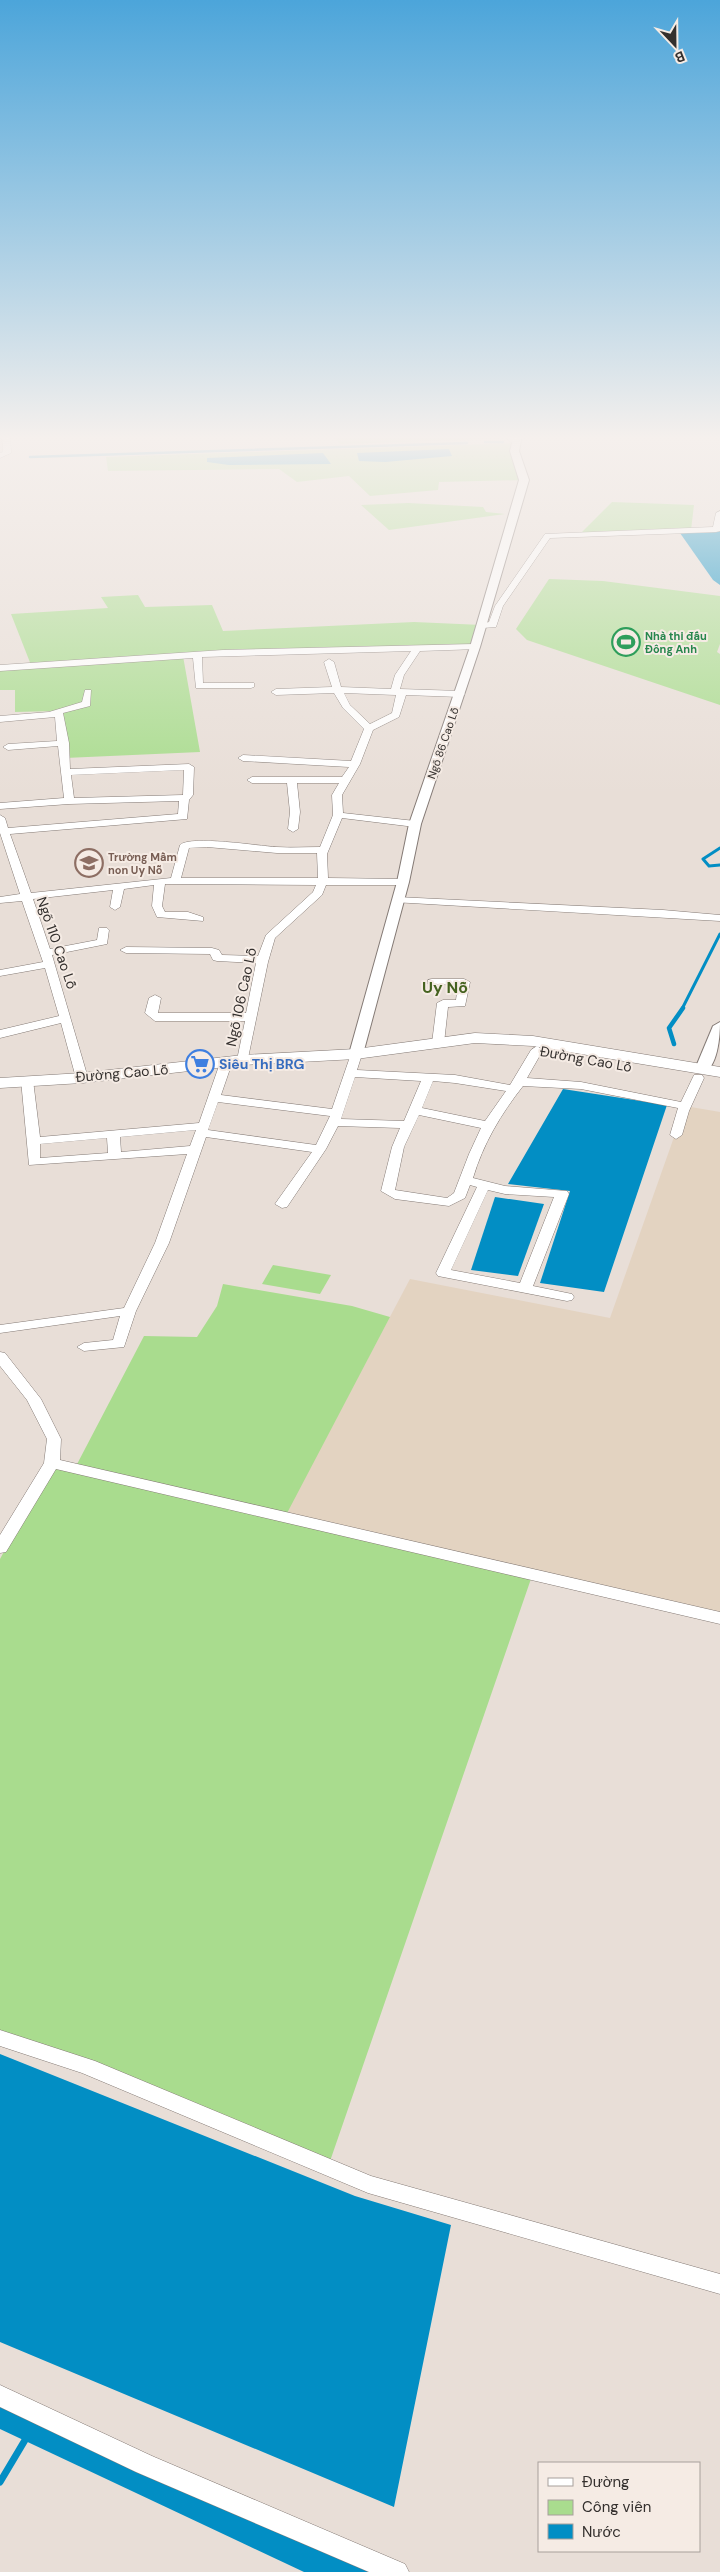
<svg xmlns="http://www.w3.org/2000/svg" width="720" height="2572" font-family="'DM Sans',sans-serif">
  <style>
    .industrial { fill: #e3d3c1 }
    .green { fill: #a9dc8e }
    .water { fill: #028ec4 }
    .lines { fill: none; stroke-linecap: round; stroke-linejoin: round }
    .stream-far3 { stroke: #028ec4; stroke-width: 2.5 }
    .stream-far2 { stroke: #028ec4; stroke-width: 3 }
    .stream-far1 { stroke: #028ec4; stroke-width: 4.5 }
    .stream { stroke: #028ec4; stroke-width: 7 }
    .river { fill: #028ec4; fill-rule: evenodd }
    .minor-casing { stroke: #847a75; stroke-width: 1 }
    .tertiary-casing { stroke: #847a75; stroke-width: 2 }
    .secondary-casing { stroke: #847a75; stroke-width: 1 }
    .minor { fill: #fff; fill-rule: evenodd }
    .tertiary { fill: #fff; fill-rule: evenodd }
    .secondary { fill: #fff; fill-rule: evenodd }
    .labels { text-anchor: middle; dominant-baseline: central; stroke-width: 4; stroke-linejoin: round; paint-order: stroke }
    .far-leisure-label { font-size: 11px; font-weight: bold; fill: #27864d; stroke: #f5ebe4; text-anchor: start }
    .far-street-label { font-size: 11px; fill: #332f2d; stroke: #f5ebe4 }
    .far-education-label { font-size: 11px; font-weight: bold; fill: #785e54; stroke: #f5ebe4; text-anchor: start }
    .street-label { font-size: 14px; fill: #332f2d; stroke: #f5ebe4 }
    .shop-label { font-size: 14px; font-weight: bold; fill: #366cbe; stroke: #f5ebe4; text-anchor: start }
    .quarter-label { font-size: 16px; font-weight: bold; fill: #45621f; stroke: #f5ebe4 }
  </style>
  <rect width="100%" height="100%" fill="#e8ded7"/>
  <!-- industrial -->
  <polygon class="industrial" points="685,1106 720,1112 720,1618 284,1517 410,1279 610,1318"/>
  <!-- green -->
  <g class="green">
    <polygon points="331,435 518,435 516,438 341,444"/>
    <polygon points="514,443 524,480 439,482 438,490 370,496 349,476 297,482 279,469 108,471 106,457"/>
    <polygon points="612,502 694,505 691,530 579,535"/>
    <polygon points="408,503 483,507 486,512 505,514 389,530 361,505"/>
    <polygon points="549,579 603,581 720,596 720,644 717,652 720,654 720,705 527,640 516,629"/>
    <polygon points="138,595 145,607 212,605 223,631 414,622 482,625 475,647 183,656 200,752 65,758 56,711 15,712 15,690 0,690 0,668 31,665 11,614 108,608 101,597"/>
    <polygon points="273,1265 331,1275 320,1294 262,1284"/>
    <polygon points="223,1284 352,1306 390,1317 285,1517 533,1573 328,2167 0,2038 0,1559 52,1463 75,1468 144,1336 197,1337 217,1306"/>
  </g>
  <!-- water -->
  <g class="water">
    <polygon points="449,449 452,456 385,462 359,461 357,453"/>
    <polygon points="323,453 331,464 229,465 207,462 207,458"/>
    <polygon points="720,531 720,585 713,580 680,533"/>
    <polygon points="563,1089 667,1105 604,1292 540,1283 570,1191 508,1184"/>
    <polygon points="495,1197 544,1204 518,1276 471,1270"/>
    <polygon points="0,2054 355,2196 451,2225 394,2507 0,2342"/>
  </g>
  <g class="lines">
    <!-- stream-far3 -->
    <g class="stream-far3">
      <polyline points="485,442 503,442"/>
      <polyline points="30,457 467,443"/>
    </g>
    <!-- stream-far2 -->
    <g class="stream-far2">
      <polyline points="720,848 703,859 709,866 720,865"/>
      <polyline points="682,1009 720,934"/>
    </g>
    <!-- stream-far1 -->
    <polyline class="stream-far1" points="674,1044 669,1028 683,1008"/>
    <!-- stream -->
    <polyline class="stream" points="0,2482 34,2425"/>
    <!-- river -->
    <polygon class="river" points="0,2390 366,2557 372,2572 304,2572 0,2429"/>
    <defs>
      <g id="minor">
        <polygon points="2,435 10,435 11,453 0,458 0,453 3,452"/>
        <polygon points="503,435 511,435 518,440 511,442"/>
        <polygon points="720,511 720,531 716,532 550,538 503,606 496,627 482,628 478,625 489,622 495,606 545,534 713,527 716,513"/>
        <path d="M475,644L478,645V649L420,651L404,675L400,689L460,691L465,694L460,697L406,695L399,717L373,730L360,764L342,795L343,813L415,821L420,824L415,827L342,818L327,854L328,878L403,879L408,882L403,885H326L322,895L275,938L268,962L247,1063L243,1064L237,1060L245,1021H155L145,1013L149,998L155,995L161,998L158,1013H246L256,963L217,961L213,960L210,954L126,953L120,950L126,947L212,948L219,950L222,955L258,956L266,935L313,892L316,885L165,884L162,906L165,912H188L203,917V921L157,917L152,906L154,885L124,889L120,907L115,910L110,907L113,890L33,899L50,949L97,940L99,928H107L109,930L107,944L52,955L88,1078L82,1082L76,1078L61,1023L0,1038V1030L59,1016L45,968L0,976V970L43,962L22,901L0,903V897L20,894L0,833V815L5,818L8,828L178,814L179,801L69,804L0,809V803L64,798L58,746L8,750L3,747L8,744L57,741L55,717L0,722V716L49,712L82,702L85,690H91L90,706L63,713L69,743L70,769L189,764L194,767L193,795L189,800L187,819L10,834L31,893L171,878L180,845C190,835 259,846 276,847C291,848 305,847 320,847L333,815L332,795L339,783H297L300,812L298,829L293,832L288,829L290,812L287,783H252L247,780L252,777H342L349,767L243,761L238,758L243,755L351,761L364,729L343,708L334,693L276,695L271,692L276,689L332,687L324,662L329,659L334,662L341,687L391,689L395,675L411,651L202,657L203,683H254V687L251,688H196L193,658L0,671V665L223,650ZM344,693L396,695L392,713L370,724L350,705ZM184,770L183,795L74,798L71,775ZM207,847L277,853H317L318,878H181L189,848Z"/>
        <polygon points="397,897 663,910 720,915 720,921 393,902 393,898"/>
        <polygon points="432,979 464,979 470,982 465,1006 448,1007 444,1043 438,1047 432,1043 437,1003 443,1000 456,1000 458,985 428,984 428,980"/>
        <path d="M537,1046L543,1050L527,1078L581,1082L681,1102L694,1075H702L704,1078L689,1111L682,1135L676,1139L670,1135L678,1108L581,1089L523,1086C501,1114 483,1144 473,1178L505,1186L567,1191L569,1194L533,1286L572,1294L574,1297L572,1300L567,1301L438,1276L436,1273L477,1187L470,1185L465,1198L449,1206L395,1199L381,1191L392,1147L400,1128L338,1126L326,1149L287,1207L282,1208L275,1204L312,1152L206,1137L169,1243L136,1311L124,1347L84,1351L77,1347L84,1343L113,1340L120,1316L0,1333V1325L124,1308L155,1243L187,1154L29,1165L21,1080L23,1077H31L33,1080L40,1137L199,1123L220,1063L226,1059L232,1063L221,1095L332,1109L352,1051L356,1050L362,1054L357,1070L455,1075L510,1085L531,1050ZM355,1077L421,1081L404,1121L341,1119ZM433,1081L455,1083L506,1091L485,1121L422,1108ZM218,1102L330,1116L316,1145L208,1130ZM419,1115L481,1128L469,1154L454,1193L447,1198L395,1190L404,1147ZM196,1130L190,1146L121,1152L120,1137ZM107,1138L108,1153L40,1158V1144ZM488,1190L505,1194L554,1197L520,1283L451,1270Z"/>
        <polygon points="0,1352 5,1353 41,1399 61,1439 60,1460 720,1612 720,1624 56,1469 6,1552 0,1553 0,1535 44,1463 47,1439 27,1400 0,1366"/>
        <polygon points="0,2030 95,2061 371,2176 720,2274 720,2294 368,2193 82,2073 0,2046"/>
        <polygon points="0,2385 152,2456 405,2564 409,2572 369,2572 136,2472 0,2407"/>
      </g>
      <g id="tertiary">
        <polygon points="514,435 522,435 519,451 529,480 480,647 421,824 409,882 363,1054 356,1058 351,1057 349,1054 397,882 409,824 470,647 519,480 510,451"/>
        <path d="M720,1022C720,1035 718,1069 702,1073L697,1072L695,1069L713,1026Z"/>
      </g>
      <polygon id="secondary" points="475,1033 533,1036 720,1067 720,1077 533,1046 475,1043 356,1059 243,1065 82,1083 0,1088 0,1078 82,1073 243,1055 356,1049"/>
    </defs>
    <!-- minor casing -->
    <use href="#minor" class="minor-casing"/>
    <!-- tertiary casing -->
    <use href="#tertiary" class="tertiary-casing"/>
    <!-- secondary casing -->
    <use href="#secondary" class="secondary-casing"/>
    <!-- minor -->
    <use href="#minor" class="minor"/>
    <!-- tertiary -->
    <use href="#tertiary" class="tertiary"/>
    <!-- secondary -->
    <use href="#secondary" class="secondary"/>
  </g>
  <!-- sky -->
  <linearGradient id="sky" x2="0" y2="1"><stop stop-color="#4ca5da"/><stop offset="0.55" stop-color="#f5f0ed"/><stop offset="1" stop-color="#f5f0ed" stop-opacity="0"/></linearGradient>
  <rect width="720" height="795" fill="url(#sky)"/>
  <!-- icons -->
  <defs>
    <symbol id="stadium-ring" viewBox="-11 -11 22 22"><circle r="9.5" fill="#f5ebe4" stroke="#2e9e5b" stroke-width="1.5"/><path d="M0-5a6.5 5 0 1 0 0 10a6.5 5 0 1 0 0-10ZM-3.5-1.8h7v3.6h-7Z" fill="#2e9e5b"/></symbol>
    <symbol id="school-ring" viewBox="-11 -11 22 22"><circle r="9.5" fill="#f5ebe4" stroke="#8d6e63" stroke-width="1.5"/><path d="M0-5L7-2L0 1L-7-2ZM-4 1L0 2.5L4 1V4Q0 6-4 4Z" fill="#8d6e63"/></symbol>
    <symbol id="supermarket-ring" viewBox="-11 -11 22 22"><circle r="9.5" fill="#f5ebe4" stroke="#3f7fe0" stroke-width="1.5"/><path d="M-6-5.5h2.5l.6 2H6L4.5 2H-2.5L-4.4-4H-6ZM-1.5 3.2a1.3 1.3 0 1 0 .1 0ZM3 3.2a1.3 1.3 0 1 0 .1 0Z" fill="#3f7fe0"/></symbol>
  </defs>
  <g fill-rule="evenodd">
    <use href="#stadium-ring" x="610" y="626" width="32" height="32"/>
    <use href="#school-ring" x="73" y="847" width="32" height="32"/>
    <use href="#supermarket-ring" x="184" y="1048" width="32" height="32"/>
  </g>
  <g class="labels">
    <!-- far-leisure labels -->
    <g class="far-leisure-label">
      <text x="645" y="636">Nhà thi đấu<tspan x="645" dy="13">Đông Anh</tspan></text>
    </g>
    <!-- far-street labels -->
    <g class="far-street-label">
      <text transform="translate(443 743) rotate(-71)">Ngõ 86 Cao Lỗ</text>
    </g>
    <!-- far-education labels -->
    <g class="far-education-label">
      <text x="108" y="857">Trường Mầm<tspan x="108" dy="13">non Uy Nỗ</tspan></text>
    </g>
    <!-- street labels -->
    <g class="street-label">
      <text transform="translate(57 943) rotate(71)">Ngõ 110 Cao Lỗ</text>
      <text transform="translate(241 997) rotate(-78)">Ngõ 106 Cao Lỗ</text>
      <text transform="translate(586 1059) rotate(10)">Đường Cao Lỗ</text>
      <text transform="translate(122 1073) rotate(-5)">Đường Cao Lỗ</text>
    </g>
    <!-- shop labels -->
    <g class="shop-label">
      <text x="219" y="1064">Siêu Thị BRG</text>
    </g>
    <!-- quarter labels -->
    <g class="quarter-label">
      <text x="445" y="987">Uy Nỗ</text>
    </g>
  </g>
  <!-- legend -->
  <rect x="538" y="2462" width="162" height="90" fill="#f5ebe4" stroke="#a7a09b"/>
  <rect x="548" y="2478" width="25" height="8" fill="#ffffff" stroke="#a7a09b"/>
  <text x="582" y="2487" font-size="15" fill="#332f2d">Đường</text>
  <rect x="548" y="2500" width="25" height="15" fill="#a9dc8e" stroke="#a7a09b"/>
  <text x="582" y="2512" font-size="15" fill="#332f2d">Công viên</text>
  <rect x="548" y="2524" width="25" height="15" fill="#028ec4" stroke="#a7a09b"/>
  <text x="582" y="2537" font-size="15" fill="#332f2d">Nước</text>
  <!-- north arrow -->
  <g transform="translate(675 45) rotate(158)" stroke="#f5ebe4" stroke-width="4" paint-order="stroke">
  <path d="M0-4L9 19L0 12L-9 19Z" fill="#332f2d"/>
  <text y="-8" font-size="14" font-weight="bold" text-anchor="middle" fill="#332f2d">B</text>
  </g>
</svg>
